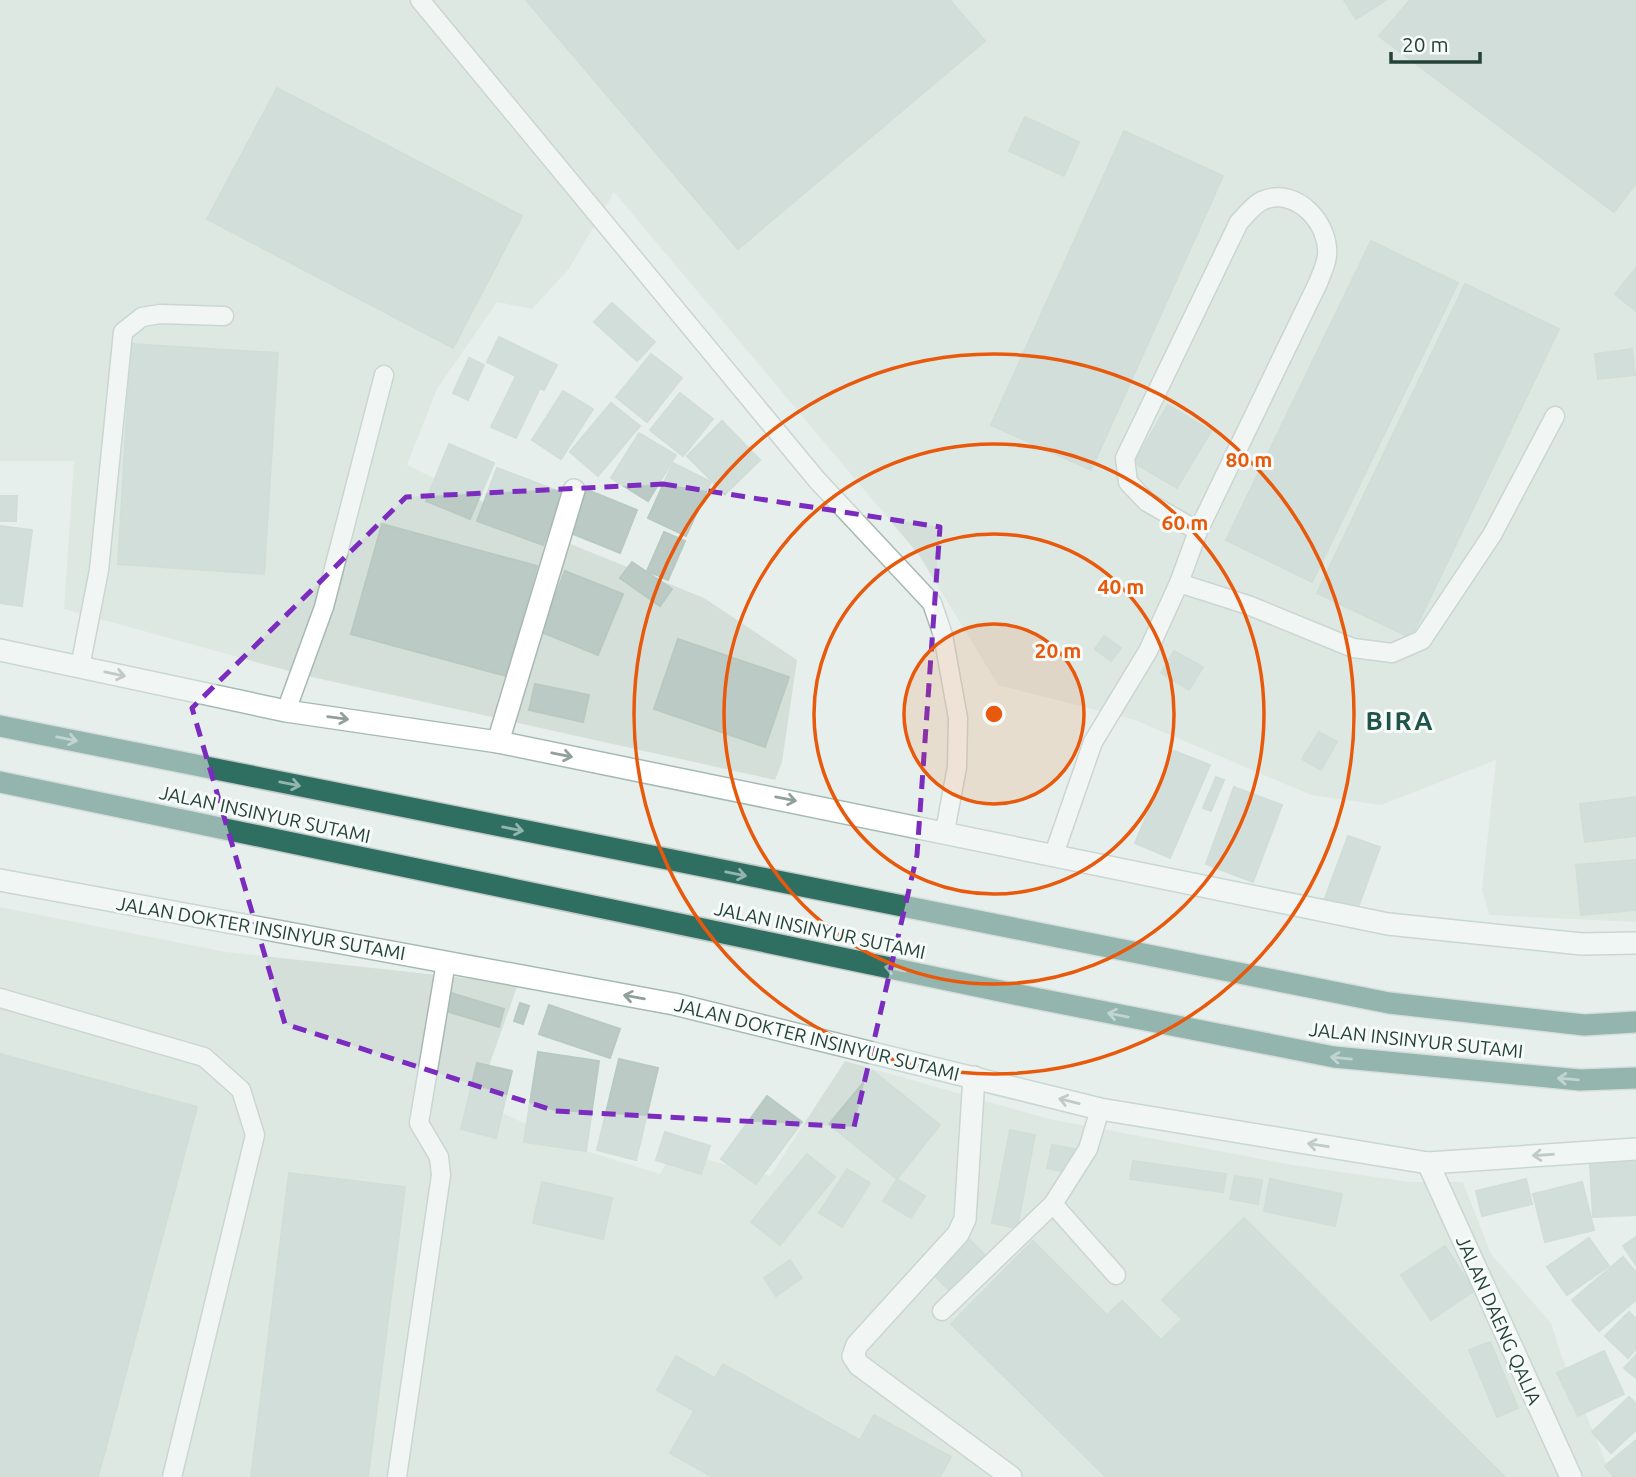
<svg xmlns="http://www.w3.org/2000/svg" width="1636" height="1477" font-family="Ubuntu,sans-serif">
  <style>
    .built { fill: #d4dfda }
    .building { fill: #bbcac4; stroke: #b8c9c2; stroke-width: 2 }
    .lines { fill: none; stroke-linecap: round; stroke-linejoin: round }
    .lane-casing { stroke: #a8b8b2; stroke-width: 21 }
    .street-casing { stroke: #a8b8b2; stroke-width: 24 }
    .secondary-casing { stroke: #a4bbb3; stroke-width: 24 }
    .highway-casing { stroke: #c2cac8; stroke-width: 24 }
    .lane { stroke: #fff; stroke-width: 18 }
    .street { stroke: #fff; stroke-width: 21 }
    .secondary { stroke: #fff; stroke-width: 21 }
    .highway { stroke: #2f6f62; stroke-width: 21 }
    .oneway { stroke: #92a09c }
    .oneway2 { stroke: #93b5ae }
    .marked { fill: none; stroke: #7b2cbf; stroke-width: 5; stroke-dasharray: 14 9; stroke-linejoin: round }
    .ring { fill: none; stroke: #e8590c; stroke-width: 3.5 }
    .labels { text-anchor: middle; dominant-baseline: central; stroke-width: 6; stroke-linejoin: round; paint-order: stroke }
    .street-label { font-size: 19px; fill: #24423a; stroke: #f7fbf9 }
    .district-label { font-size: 26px; font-weight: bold; letter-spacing: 2px; fill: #1f5548; stroke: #f7fbf9 }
    .centre { fill: #e8590c; stroke: #f7fbf9; stroke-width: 3.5 }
    .ring-label { font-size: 21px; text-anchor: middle; font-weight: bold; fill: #e8590c; stroke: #f7fbf9; stroke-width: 6; stroke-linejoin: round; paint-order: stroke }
  </style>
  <rect width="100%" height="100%" fill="#e6efeb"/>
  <!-- built -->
  <g class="built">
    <polygon points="0,0 1636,0 1636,922 1489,915 1482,889 1496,760 1381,805 1311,795 1135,720 998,685 919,555 614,192 569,269 532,309 497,302 437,389 407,465 568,543 704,598 797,660 782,762 775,780 307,676 64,609 74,461 0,461"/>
    <polygon points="0,907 226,952 518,984 483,1083 502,1113 586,1151 660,1174 673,1151 770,1176 845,1061 1049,1119 1293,1165 1409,1182 1463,1182 1491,1254 1551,1323 1562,1357 1612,1477 0,1477"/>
  </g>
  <!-- building -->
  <g class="building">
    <polygon points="526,0 950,0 985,41 738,249"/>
    <polygon points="1344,0 1386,0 1356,19"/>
    <polygon points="1410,0 1636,0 1636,183 1614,212 1379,36"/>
    <polygon points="277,88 522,216 453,348 207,219"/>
    <polygon points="1025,117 1079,142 1064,176 1009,151"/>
    <polygon points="1124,131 1223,176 1091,470 991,425"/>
    <polygon points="1371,241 1458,283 1312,582 1226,540"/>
    <polygon points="1636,268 1636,311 1615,294"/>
    <polygon points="1465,284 1559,329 1411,638 1317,593"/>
    <polygon points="612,303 655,342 637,361 594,322"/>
    <polygon points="499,337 557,365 544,390 487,362"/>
    <polygon points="131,344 278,353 264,574 118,564"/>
    <polygon points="1632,349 1635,375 1598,379 1595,354"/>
    <polygon points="651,354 682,378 647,422 616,397"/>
    <polygon points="469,358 484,365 468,400 453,393"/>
    <polygon points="515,378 539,390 516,438 491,427"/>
    <polygon points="563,391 593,409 561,459 532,440"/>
    <polygon points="680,393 713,419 683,456 650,430"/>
    <polygon points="611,403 640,426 598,476 570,452"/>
    <polygon points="1168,405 1211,431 1177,488 1134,463"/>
    <polygon points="722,421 760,460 725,494 687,456"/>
    <polygon points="639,433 676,455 648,501 611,478"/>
    <polygon points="449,444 494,463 470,519 426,501"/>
    <polygon points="673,463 711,482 686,536 648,518"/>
    <polygon points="497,468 563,493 543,545 477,521"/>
    <polygon points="585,489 637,510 620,553 568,532"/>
    <polygon points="0,496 17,496 16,521 0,521"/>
    <polygon points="382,524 537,566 506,676 351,634"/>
    <polygon points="0,526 32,530 22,606 0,603"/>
    <polygon points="664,532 685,541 668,580 647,571"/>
    <polygon points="632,562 672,589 660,606 620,578"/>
    <polygon points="565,571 623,594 598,655 541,632"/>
    <polygon points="1104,636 1121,648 1111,661 1095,649"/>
    <polygon points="678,639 789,677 765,747 654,709"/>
    <polygon points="1174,651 1203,667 1189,690 1161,673"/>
    <polygon points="535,684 589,695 583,722 529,710"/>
    <polygon points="1319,732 1337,742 1321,770 1302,759"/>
    <polygon points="1174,751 1210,765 1170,858 1135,843"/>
    <polygon points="1216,777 1224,780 1211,811 1203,808"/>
    <polygon points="1234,787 1282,805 1253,882 1206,864"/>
    <polygon points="1636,797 1636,836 1585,842 1580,804"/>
    <polygon points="1348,836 1380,847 1356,913 1324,901"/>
    <polygon points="1636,860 1636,910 1581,915 1576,865"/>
    <polygon points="451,993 504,1009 499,1027 446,1011"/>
    <polygon points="520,1003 529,1006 523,1024 514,1021"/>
    <polygon points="549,1005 620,1029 610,1058 539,1034"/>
    <polygon points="538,1052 599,1061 586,1151 524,1142"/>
    <polygon points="0,1054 197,1107 98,1477 0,1477"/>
    <polygon points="619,1059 658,1068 636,1160 597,1150"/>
    <polygon points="477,1063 512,1071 496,1138 461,1129"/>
    <polygon points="873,1071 940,1125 897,1179 829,1124"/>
    <polygon points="767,1096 802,1122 756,1184 721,1159"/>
    <polygon points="1010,1130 1035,1135 1017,1228 992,1223"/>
    <polygon points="665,1132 710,1146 701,1174 656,1160"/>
    <polygon points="1052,1145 1075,1149 1070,1173 1047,1168"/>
    <polygon points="807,1154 835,1177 780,1245 751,1222"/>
    <polygon points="1133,1161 1226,1174 1223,1192 1130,1179"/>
    <polygon points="1636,1161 1636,1215 1593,1217 1590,1165"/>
    <polygon points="847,1169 870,1183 842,1227 819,1213"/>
    <polygon points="289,1173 405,1187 368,1477 251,1477"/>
    <polygon points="1235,1176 1262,1180 1258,1204 1230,1199"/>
    <polygon points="897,1179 925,1196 911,1218 883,1201"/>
    <polygon points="1270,1179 1342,1194 1335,1226 1264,1211"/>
    <polygon points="1526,1179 1532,1204 1482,1216 1476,1191"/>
    <polygon points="542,1182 612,1198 603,1239 533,1223"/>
    <polygon points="1582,1182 1594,1230 1545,1242 1533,1194"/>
    <polygon points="1244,1218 1505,1477 1106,1477 951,1324 1033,1241 1107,1315 1122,1301 1161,1340 1182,1319 1162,1300"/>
    <polygon points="1636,1237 1636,1265 1623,1246"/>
    <polygon points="968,1238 985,1255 949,1290 933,1274"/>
    <polygon points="1589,1238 1609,1266 1567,1295 1547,1267"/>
    <polygon points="1445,1246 1474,1291 1431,1320 1401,1275"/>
    <polygon points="1623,1257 1636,1272 1636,1300 1599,1331 1572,1300"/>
    <polygon points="790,1260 802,1278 776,1296 764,1278"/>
    <polygon points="1629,1312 1636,1319 1636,1349 1628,1358 1605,1336"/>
    <polygon points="1490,1342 1518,1408 1497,1417 1469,1350"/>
    <polygon points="1604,1351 1624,1394 1578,1416 1557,1373"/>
    <polygon points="1636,1355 1636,1378 1624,1368"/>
    <polygon points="676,1356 715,1378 723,1364 860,1440 874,1415 951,1457 940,1477 713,1477 670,1453 694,1411 657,1390"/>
    <polygon points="1629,1397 1636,1404 1636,1430 1611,1453 1592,1432"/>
    <polygon points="1636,1440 1636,1477 1614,1477 1605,1466"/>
  </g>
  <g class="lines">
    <defs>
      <g id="lane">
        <polyline points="420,0 817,480 932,603 943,635 958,718 957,767 945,831"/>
        <polyline points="1179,583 1248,605 1353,648 1392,653 1422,640 1492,535 1555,416"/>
        <polyline points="80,667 99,570 123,332 142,317 160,314 224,316"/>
        <polyline points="286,711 324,607 384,375"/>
        <path d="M1054,854L1093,742L1148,651L1179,583L1198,531L1318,283C1321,275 1326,265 1327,256C1330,224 1297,187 1264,200C1255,203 1246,215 1239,222L1125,458L1128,482L1147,502L1198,531"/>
        <polyline points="0,998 204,1057 241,1090 255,1135 172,1477"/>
        <polyline points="1053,1204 1116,1275"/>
        <polyline points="942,1311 1053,1204 1088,1149 1100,1109"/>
        <polyline points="397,1477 441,1175 439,1157 419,1123 446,962"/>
      </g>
      <g id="street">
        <polyline points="498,742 574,490"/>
        <polyline points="974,1077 965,1219 958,1234 857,1345 853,1356 859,1365 1011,1477"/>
        <polyline points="1428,1163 1571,1477"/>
      </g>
      <g id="secondary">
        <polyline points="0,650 286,711 498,742 1388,924 1582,944 1636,943"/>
        <polyline points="0,880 674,1004 1100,1109 1428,1163 1636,1149"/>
      </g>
      <g id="highway">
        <polyline points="0,726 1389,1003 1584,1025 1636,1022"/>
        <polyline points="0,782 1029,997 1334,1057 1580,1080 1636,1078"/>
      </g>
    </defs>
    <!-- lane casing -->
    <use href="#lane" class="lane-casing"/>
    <!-- street casing -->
    <use href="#street" class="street-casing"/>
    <!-- secondary casing -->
    <use href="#secondary" class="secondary-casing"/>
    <!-- highway casing -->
    <use href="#highway" class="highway-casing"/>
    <!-- lane -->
    <use href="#lane" class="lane"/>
    <!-- street -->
    <use href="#street" class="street"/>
    <!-- secondary -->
    <use href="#secondary" class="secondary"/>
    <!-- highway -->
    <use href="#highway" class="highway"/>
  </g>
  <!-- one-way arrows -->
  <defs><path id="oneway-shaft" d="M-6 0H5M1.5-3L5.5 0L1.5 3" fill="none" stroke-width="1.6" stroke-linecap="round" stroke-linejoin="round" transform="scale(1.75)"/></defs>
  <g class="oneway">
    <use href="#oneway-shaft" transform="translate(115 674) rotate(12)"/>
    <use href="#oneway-shaft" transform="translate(338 718) rotate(8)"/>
    <use href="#oneway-shaft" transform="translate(562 755) rotate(11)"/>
    <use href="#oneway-shaft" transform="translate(786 799) rotate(11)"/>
    <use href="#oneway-shaft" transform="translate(634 997) rotate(-170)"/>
    <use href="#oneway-shaft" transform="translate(1069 1101) rotate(-166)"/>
    <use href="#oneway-shaft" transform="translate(1318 1145) rotate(-171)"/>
    <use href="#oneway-shaft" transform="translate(1543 1155) rotate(176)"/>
  </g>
  <g class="oneway2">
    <use href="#oneway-shaft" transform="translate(67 739) rotate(11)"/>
    <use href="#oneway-shaft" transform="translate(290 784) rotate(11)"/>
    <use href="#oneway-shaft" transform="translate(513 829) rotate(11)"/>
    <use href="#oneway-shaft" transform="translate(736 874) rotate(11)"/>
    <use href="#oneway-shaft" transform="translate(895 969) rotate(-168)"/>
    <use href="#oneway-shaft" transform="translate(1118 1015) rotate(-169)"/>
    <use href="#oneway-shaft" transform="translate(1341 1058) rotate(-174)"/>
    <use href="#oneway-shaft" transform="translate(1568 1079) rotate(-175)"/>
  </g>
  <!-- marked area -->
  <path d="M0 0H1636V1477H0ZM663,484L940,527L917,855L854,1127L555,1111L285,1024L192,708L406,497Z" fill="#e6efeb" fill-opacity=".55" fill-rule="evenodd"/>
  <path class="marked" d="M663,484L940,527L917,855L854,1127L555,1111L285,1024L192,708L406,497Z"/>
  <!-- distance rings -->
  <circle cx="994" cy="714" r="90" fill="#e8590c" fill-opacity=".12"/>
  <g class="ring">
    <circle cx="994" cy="714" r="90"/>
    <circle cx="994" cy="714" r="180"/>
    <circle cx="994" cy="714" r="270"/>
    <circle cx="994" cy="714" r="360"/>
  </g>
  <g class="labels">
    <!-- street labels -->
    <g class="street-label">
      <text transform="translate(265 814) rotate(12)">JALAN INSINYUR SUTAMI</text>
      <text transform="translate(261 928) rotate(10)">JALAN DOKTER INSINYUR SUTAMI</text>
      <text transform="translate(820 930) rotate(12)">JALAN INSINYUR SUTAMI</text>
      <text transform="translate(817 1039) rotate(14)">JALAN DOKTER INSINYUR SUTAMI</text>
      <text transform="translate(1416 1040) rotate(6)">JALAN INSINYUR SUTAMI</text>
      <text transform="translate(1499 1320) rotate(66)">JALAN DAENG QALIA</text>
    </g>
    <!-- district labels -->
    <g class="district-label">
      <text x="1400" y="720">BIRA</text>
    </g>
  </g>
  <circle cx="994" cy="714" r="10" class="centre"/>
  <g class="ring-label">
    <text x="1249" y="467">80 m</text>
    <text x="1185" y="530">60 m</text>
    <text x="1121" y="594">40 m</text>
    <text x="1058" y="658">20 m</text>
  </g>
  <!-- scale -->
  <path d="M1391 52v10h89v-10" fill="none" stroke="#24423a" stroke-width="3.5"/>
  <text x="1402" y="52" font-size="21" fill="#24423a" stroke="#f7fbf9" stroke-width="5" paint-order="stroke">20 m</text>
</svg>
